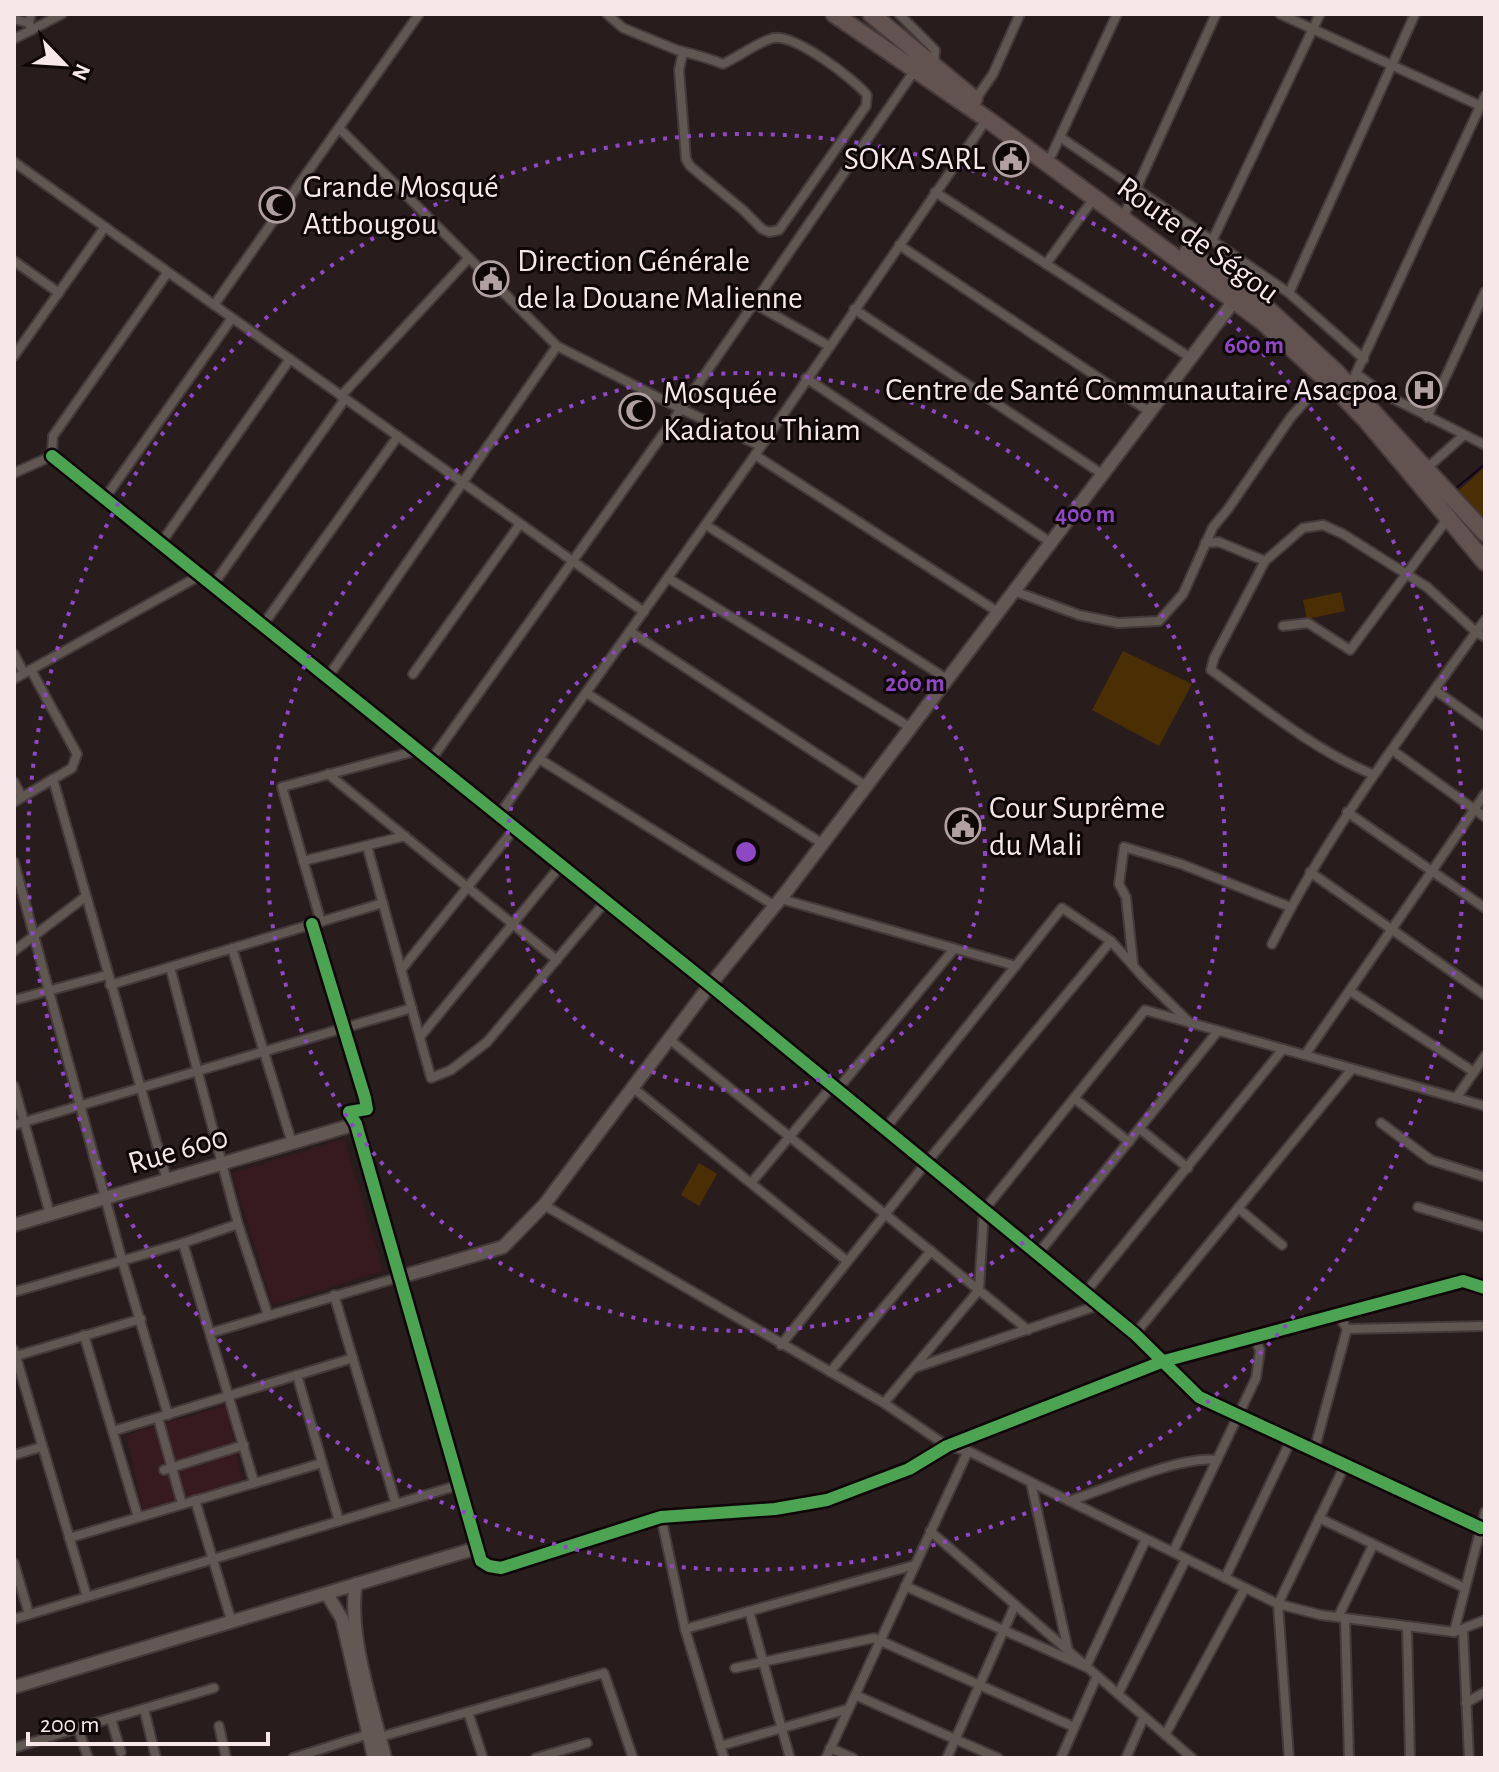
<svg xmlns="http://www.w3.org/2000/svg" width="1499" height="1772" font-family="'Alegreya Sans',sans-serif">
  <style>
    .built { fill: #361a1e }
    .green { fill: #4b2f04 }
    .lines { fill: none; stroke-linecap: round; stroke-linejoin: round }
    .stream { stroke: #13031a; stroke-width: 2 }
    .street-casing { stroke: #45393a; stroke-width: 12 }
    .secondary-casing { stroke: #45393a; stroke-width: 16 }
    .highway-casing { stroke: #45393a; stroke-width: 20 }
    .street { stroke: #605753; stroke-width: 8 }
    .secondary { stroke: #645855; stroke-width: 12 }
    .highway { stroke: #625350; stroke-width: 16 }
    .cycleway-casing { stroke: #0f0607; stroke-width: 17 }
    .cycleway { stroke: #4ca352; stroke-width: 12 }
    .ring { fill: none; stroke: #8e48c5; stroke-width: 4; stroke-dasharray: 4 8 }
    .labels { text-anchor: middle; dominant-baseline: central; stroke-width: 6; stroke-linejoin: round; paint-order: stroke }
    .poi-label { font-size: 32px; fill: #f8e7e8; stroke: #0f0607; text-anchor: start }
    .street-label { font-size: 32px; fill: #f8e7e8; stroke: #0f0607 }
    .centre { fill: #8e48c5; stroke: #0f0607; stroke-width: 4 }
    .ring-label { font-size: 24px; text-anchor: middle; font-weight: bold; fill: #8e48c5; stroke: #0f0607; stroke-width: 6; stroke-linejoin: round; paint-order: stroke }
  </style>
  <rect width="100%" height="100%" fill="#291c1d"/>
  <!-- built -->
  <g class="built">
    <polygon points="344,1139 383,1271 273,1305 232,1173"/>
    <polygon points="227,1405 242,1480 144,1513 126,1435"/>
  </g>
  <!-- green -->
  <g class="green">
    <polygon points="1485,467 1485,528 1455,494"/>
    <polygon points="1341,592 1345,611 1307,619 1303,600"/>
    <polygon points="1123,651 1192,684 1159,746 1092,710"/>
    <polygon points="699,1163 717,1174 699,1206 681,1195"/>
  </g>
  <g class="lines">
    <!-- stream -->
    <polyline class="stream" points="1455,489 1485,464"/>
    <defs>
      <g id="street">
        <polyline points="31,14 29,23 32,30"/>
        <path d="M607,14L623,28L677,50C693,54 708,58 723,64C738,57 758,42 773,38C795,34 853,78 867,95L866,106L779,230L769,232L762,229L743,210L690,166L686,159L679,70L683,52"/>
        <polyline points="899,14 935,50 934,65"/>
        <polyline points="1280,14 1483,107"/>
        <polyline points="14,19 29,23"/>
        <polyline points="14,39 62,14"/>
        <polyline points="975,100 993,74 1020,14"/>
        <polyline points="339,128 557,346 681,409 761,446"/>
        <polyline points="1060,137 1289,293 1364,359"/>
        <polyline points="1052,154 1117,14"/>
        <polyline points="14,162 644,612"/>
        <polyline points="935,192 1191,358"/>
        <polyline points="1126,211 1216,14"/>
        <polyline points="1212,241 1320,14"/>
        <polyline points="899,245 1150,412"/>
        <polyline points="14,261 59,293"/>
        <polyline points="1046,264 1094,198"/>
        <polyline points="1289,293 1415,14"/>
        <polyline points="753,303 829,346"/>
        <polyline points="214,305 419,14"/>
        <polyline points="854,309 1102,474"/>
        <polyline points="14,356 105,227"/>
        <polyline points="1357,374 1380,392 1485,445"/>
        <polyline points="806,378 1050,542"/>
        <polyline points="1350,386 1485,96"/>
        <polyline points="341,396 469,258"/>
        <polyline points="1427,417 1485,292"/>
        <polyline points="755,455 998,612"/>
        <polyline points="52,456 710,985 1135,1334 1199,1397 1481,1528"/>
        <polyline points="52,456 53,436 168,272"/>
        <polyline points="1427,468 1464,435"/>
        <polyline points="14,473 52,456"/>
        <polyline points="105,498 232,318"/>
        <polyline points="706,525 947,679"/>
        <polyline points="161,543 290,359"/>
        <polyline points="1205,543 1219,542 1265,561 1303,528 1323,525 1343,534 1427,587 1476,632 1485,620"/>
        <path d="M1265,561L1214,658L1211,670C1262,707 1314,750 1372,774"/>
        <polyline points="668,578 911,728"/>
        <polyline points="213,585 345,399"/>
        <polyline points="1014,591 1079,615 1118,623 1159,621 1183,594 1213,527 1228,509 1291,417 1310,396 1329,382"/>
        <polyline points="263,625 398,436"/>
        <polyline points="1283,626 1308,623 1350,650 1448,518"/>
        <polyline points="631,632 866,786"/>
        <polyline points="14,654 24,673"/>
        <polyline points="413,674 520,524"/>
        <polyline points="328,677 557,346"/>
        <polyline points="14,679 201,575"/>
        <polyline points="1435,690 1485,726"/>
        <polyline points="588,694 823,844"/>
        <polyline points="1392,750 1485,817"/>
        <polyline points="431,760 681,409 915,70"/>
        <polyline points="541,760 775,906"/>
        <polyline points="328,774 557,960"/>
        <polyline points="53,779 167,1180"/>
        <polyline points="14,782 22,797"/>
        <polyline points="14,802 72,768 77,754 31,670"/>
        <polyline points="1347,812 1485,908"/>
        <polyline points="499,815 755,455 987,119"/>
        <polyline points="367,846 431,1078 451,1070 487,1042 606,901"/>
        <polyline points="303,861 405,836"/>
        <polyline points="14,862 122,1260 168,1415"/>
        <polyline points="1310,872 1485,995"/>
        <polyline points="781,899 1016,966"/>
        <polyline points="321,922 282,787 419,750"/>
        <polyline points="312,924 365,1098 367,1109 349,1112 356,1124"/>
        <path d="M1272,944C1328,832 1403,734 1476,632L1485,637"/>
        <polyline points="232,948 292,1143"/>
        <polyline points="14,951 85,897"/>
        <polyline points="1133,963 1126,897 1119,884 1124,847 1181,864 1290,907"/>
        <polyline points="170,967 238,1224 268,1315"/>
        <polyline points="401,970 515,828"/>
        <polyline points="110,985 383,903"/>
        <polyline points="1350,991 1474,1072"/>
        <polyline points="14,1000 107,975"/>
        <polyline points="420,1037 561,865"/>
        <polyline points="669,1039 1028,1330"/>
        <polyline points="1305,1055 1485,794"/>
        <polyline points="14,1086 50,1214"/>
        <polyline points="632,1087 847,1261"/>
        <polyline points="837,1090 954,949"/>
        <polyline points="1074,1098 1129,1142"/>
        <polyline points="1456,1098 1485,1056"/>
        <polyline points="1381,1123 1431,1160 1485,1177"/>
        <polyline points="14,1125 412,1008"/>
        <polyline points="885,1129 1062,908 1111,941 1144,978 1190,1023"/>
        <polyline points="1140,1129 1188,1168"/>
        <polyline points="751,1183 832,1086"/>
        <polyline points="544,1205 884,1403 947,1446 968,1451 1278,1604 1321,1615 1454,1632 1485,1620"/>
        <polyline points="1418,1207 1485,1227"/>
        <polyline points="1238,1208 1282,1245"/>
        <polyline points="183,1243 254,1482"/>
        <polyline points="1037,1255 1218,1031"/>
        <polyline points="14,1292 183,1243 238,1224"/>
        <polyline points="1084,1294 1283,1049"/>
        <polyline points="334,1295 396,1504"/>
        <polyline points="1347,1329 1485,1326"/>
        <polyline points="210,1333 400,1277"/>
        <polyline points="1135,1334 1352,1069"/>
        <polyline points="84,1335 138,1517"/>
        <polyline points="781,1345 926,1163 1111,941"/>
        <polyline points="14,1350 87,1597"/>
        <polyline points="16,1356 141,1319"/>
        <polyline points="914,1368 1099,1305"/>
        <polyline points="830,1372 931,1251"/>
        <polyline points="297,1375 339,1521"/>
        <polyline points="884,1403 979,1290 984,1210 1145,1010 1485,1106"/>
        <polyline points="158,1418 182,1504"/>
        <polyline points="113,1431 353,1358"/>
        <polyline points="1314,1451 1347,1329 1338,1314"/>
        <polyline points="14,1455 41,1447"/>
        <polyline points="164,1470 244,1445"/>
        <polyline points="1031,1483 1068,1650"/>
        <polyline points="195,1500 232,1623"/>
        <path d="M1069,1501C1106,1489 1182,1455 1217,1460"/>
        <polyline points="661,1517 685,1629 724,1758"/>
        <polyline points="1319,1518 1465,1588"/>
        <polyline points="930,1531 1192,1758"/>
        <polyline points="69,1538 322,1463"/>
        <polyline points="477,1548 481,1561 489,1566 501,1568 661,1517 775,1509 827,1500 909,1469 947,1446 1164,1361 1463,1281 1485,1288"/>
        <polyline points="1173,1552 1256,1378 1260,1350 1254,1337"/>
        <polyline points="14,1563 29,1614"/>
        <polyline points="1225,1578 1291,1440"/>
        <polyline points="905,1586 1086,1667 1146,1539"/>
        <polyline points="749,1611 790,1758"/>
        <polyline points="1338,1617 1373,1545"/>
        <polyline points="1345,1618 1349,1758"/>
        <polyline points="14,1619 459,1485"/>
        <polyline points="1407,1626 1410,1758"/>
        <polyline points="685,1629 915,1565"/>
        <polyline points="1463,1630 1469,1758"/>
        <polyline points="1454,1632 1485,1512"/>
        <polyline points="735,1668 874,1638 1074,1727"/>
        <polyline points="1118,1694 1186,1559"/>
        <polyline points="855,1695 998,1758"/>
        <polyline points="1466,1703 1485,1692"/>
        <polyline points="144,1709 156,1758"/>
        <polyline points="468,1712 483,1758"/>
        <polyline points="111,1719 121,1752"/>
        <polyline points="219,1726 226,1758"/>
        <polyline points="78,1728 214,1688"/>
        <polyline points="387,1735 604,1673 633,1758"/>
        <polyline points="1165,1735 1245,1588"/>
        <polyline points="720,1746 848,1709"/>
        <polyline points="14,1748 78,1728 88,1758"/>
        <polyline points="830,1748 853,1758"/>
        <polyline points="293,1758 369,1734"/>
        <polyline points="536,1758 587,1743"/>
        <polyline points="826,1758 968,1451"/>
        <polyline points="947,1758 1015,1605"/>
        <polyline points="1061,1758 1097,1676"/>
        <polyline points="1126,1758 1144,1717"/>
        <polyline points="1289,1758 1278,1604 1345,1465"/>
      </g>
      <g id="secondary">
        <polyline points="14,1225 356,1124 477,1548 14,1687"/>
        <polyline points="400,1277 503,1247 544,1205 710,985 786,892 1237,297"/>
        <path d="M356,1584C347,1634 373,1708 385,1758"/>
        <polyline points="327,1594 342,1619 374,1758"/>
      </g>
      <g id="highway">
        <polyline points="834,14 987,119 1263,322 1329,382 1367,421 1485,562"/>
        <polyline points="871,14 974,99"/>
        <polyline points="1188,252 1270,311 1335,371 1485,533"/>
      </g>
    </defs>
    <!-- street casing -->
    <use href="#street" class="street-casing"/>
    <!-- secondary casing -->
    <use href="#secondary" class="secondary-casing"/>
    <!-- highway casing -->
    <use href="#highway" class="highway-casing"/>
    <!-- street -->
    <use href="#street" class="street"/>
    <!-- secondary -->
    <use href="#secondary" class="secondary"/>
    <!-- highway -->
    <use href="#highway" class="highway"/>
    <defs>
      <g id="cycleway">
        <polyline points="52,456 710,985 1135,1334 1199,1397 1481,1528"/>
        <polyline points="312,924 365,1098 367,1109 349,1112 356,1124 481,1561 489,1566 501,1568 661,1517 775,1509 827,1500 909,1469 947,1446 1164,1361 1463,1281 1485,1288"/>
      </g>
    </defs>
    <!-- cycleway casing -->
    <use href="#cycleway" class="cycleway-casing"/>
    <!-- cycleway -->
    <use href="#cycleway" class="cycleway"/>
  </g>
  <!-- distance rings -->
  <g class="ring">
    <circle cx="746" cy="852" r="239"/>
    <circle cx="746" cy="852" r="479"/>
    <circle cx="746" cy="852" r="718"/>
  </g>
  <!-- icons -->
  <defs>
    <symbol id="civic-ring" viewBox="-11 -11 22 22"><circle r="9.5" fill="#0f0607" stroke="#b0a0a1" stroke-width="1.5"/><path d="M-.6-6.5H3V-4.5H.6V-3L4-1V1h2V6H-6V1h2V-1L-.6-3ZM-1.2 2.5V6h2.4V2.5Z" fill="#b0a0a1"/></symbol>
    <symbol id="mosque-ring" viewBox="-11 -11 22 22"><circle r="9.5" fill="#0f0607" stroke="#b0a0a1" stroke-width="1.5"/><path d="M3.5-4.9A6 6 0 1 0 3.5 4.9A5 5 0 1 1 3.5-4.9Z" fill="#b0a0a1"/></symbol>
    <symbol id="hospital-ring" viewBox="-11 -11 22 22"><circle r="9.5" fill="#0f0607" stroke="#b0a0a1" stroke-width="1.5"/><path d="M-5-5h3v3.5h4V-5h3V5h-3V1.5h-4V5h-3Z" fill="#b0a0a1"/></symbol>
  </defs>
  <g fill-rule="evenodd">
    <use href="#civic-ring" x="991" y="139" width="40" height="40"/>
    <use href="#mosque-ring" x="257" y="185" width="40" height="40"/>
    <use href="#civic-ring" x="471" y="259" width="40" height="40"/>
    <use href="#hospital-ring" x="1404" y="370" width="40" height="40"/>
    <use href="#mosque-ring" x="617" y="391" width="40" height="40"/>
    <use href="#civic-ring" x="943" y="806" width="40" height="40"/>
  </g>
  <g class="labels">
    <!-- poi labels -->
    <g class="poi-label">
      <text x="985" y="159" text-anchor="end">SOKA SARL</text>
      <text x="303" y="187">Grande Mosqué<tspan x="303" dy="37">Attbougou</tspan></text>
      <text x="517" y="261">Direction Générale<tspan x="517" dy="37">de la Douane Malienne</tspan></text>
      <text x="1398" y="390" text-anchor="end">Centre de Santé Communautaire Asacpoa</text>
      <text x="663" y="393">Mosquée<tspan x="663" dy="37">Kadiatou Thiam</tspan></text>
      <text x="989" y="808">Cour Suprême<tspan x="989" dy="37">du Mali</tspan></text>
    </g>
    <!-- street labels -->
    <g class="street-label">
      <text transform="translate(1198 240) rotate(36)">Route de Ségou</text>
      <text transform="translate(178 1150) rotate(-16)">Rue 600</text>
    </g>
  </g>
  <circle cx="746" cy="852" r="12" class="centre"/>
  <g class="ring-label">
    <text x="1254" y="353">600 m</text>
    <text x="1085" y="522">400 m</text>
    <text x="915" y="691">200 m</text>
  </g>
  <!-- border -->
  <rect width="1499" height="1772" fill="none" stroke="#f8e7e8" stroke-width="32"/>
  <!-- north arrow -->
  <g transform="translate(64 64) rotate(115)" stroke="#0f0607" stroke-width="6" paint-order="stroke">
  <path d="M0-6L14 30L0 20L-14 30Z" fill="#f8e7e8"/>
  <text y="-12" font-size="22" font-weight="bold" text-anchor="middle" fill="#f8e7e8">N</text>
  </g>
  <!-- scale -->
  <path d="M28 1732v12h240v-12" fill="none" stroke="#f8e7e8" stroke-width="4"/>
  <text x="40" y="1732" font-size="24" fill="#f8e7e8" stroke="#0f0607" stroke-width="6" paint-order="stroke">200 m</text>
</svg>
